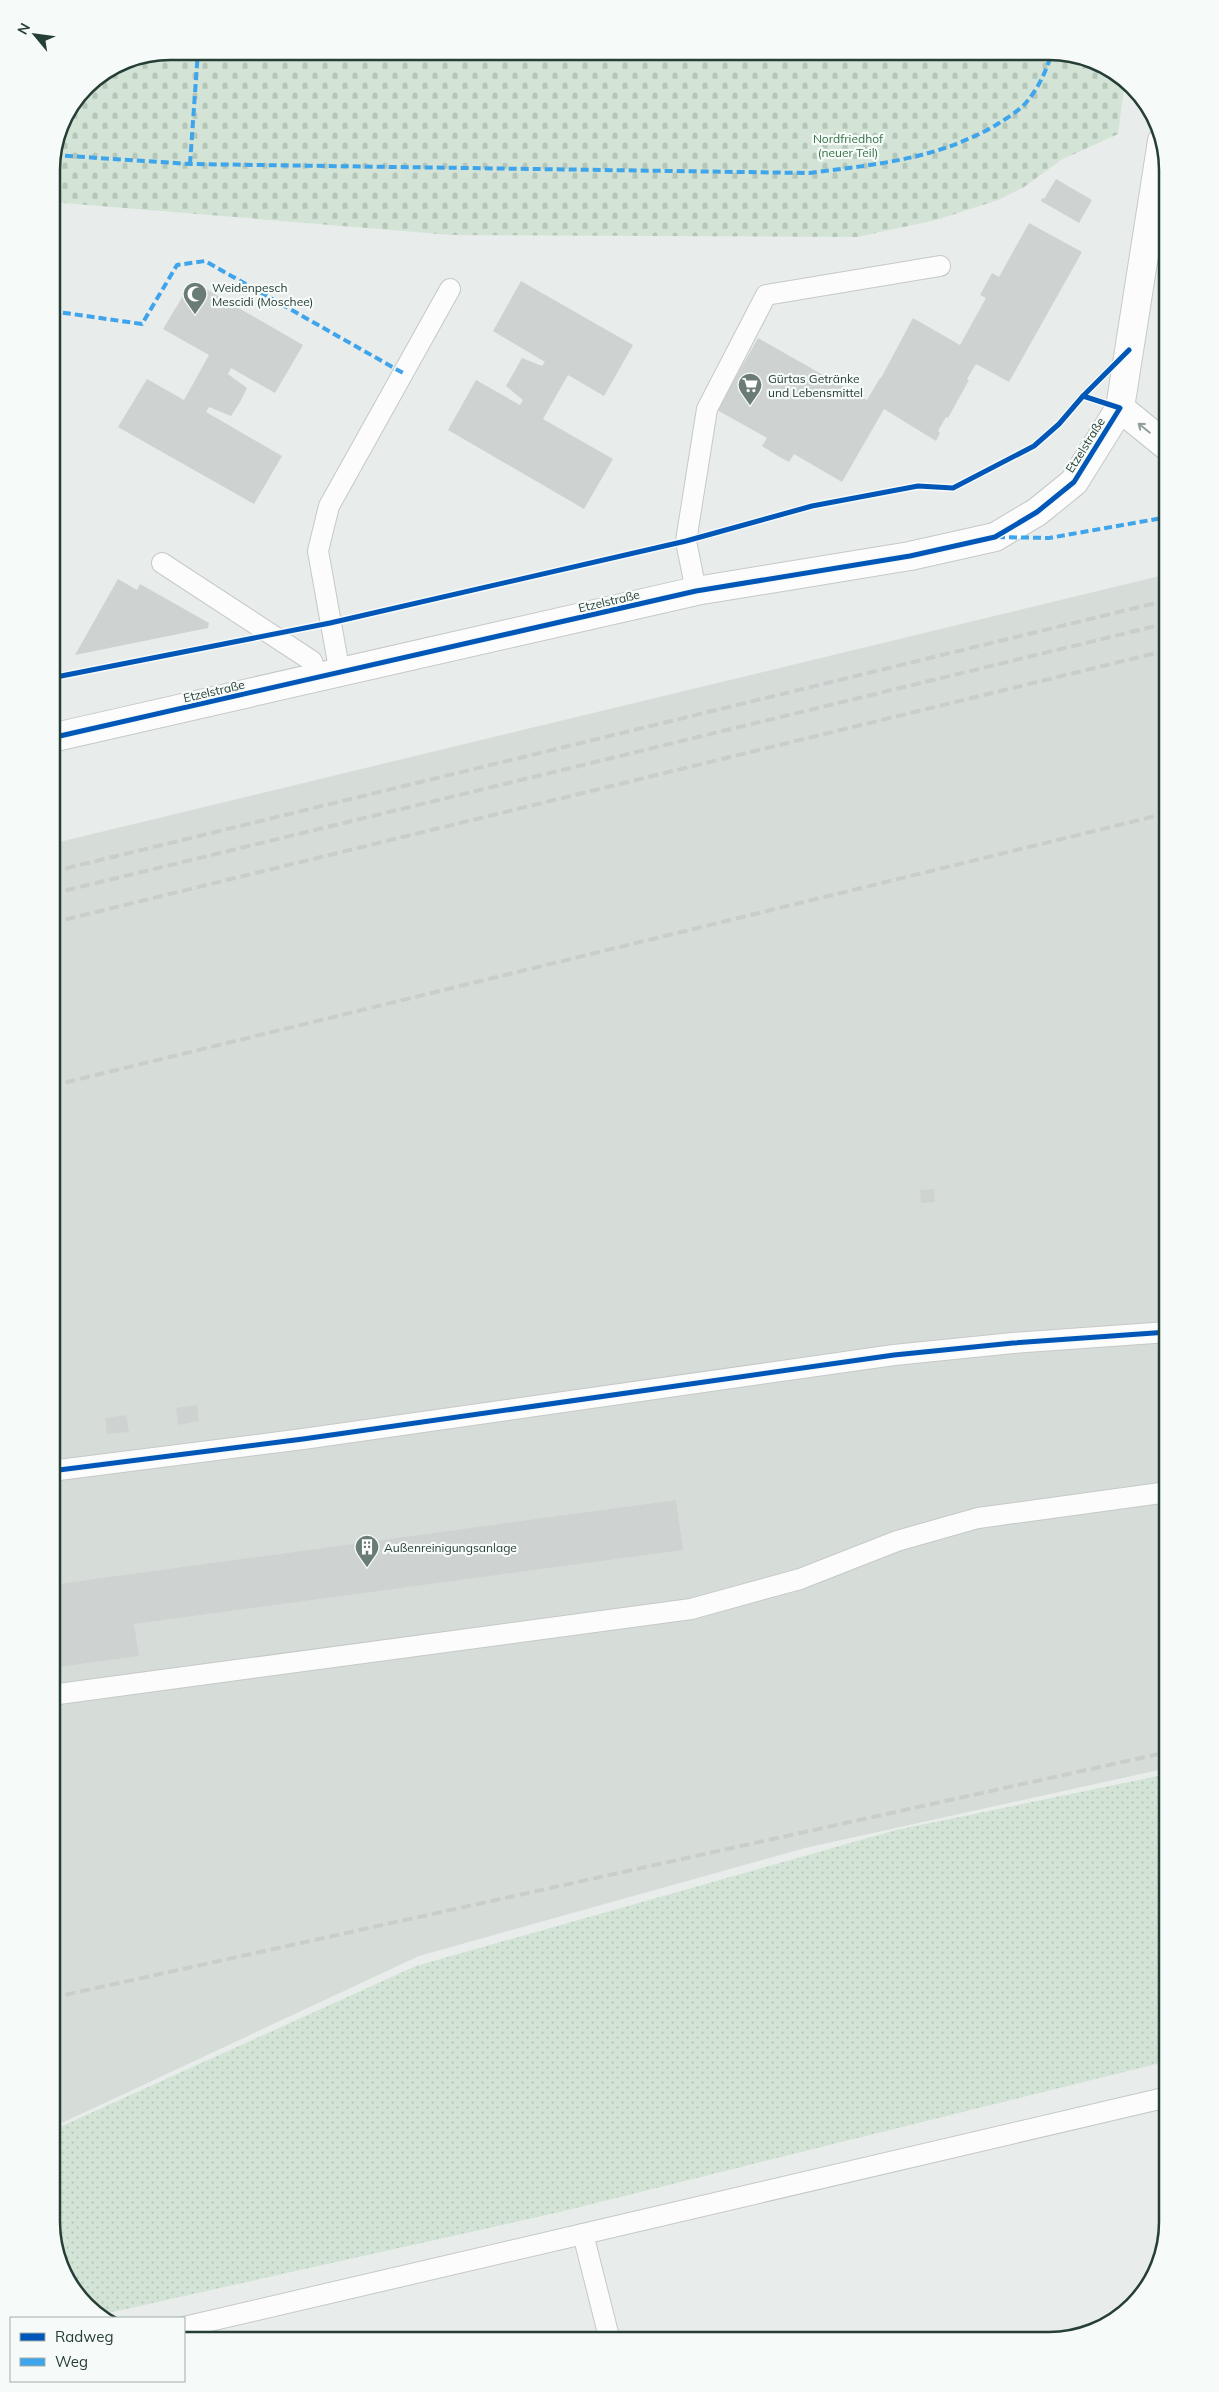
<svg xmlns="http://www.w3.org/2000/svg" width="1219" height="2392" font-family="Mulish,sans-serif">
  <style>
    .built { fill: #d6ddd9 }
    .green { fill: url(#green-dots) }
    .cemetery { fill: url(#cemetery-stones) }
    .building { fill: #ced3d1 }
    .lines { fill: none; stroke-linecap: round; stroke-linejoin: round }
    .service-casing { stroke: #c5c9c7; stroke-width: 22 }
    .minor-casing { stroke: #c5c9c7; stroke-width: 30 }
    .tertiary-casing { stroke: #c5c9c7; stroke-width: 30 }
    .service { stroke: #fcfcfc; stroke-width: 20 }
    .minor { stroke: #fcfcfc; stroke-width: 28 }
    .tertiary { stroke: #fcfcfc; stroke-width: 28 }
    .rail { stroke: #c9cdcb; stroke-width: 4; stroke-dasharray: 10 5; stroke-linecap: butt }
    .quiet { stroke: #3ea4eb; stroke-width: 4; stroke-dasharray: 8 4; stroke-linecap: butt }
    .cycleway-casing { stroke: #f6faf8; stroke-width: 8 }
    .cycleway { stroke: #0057b8; stroke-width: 5 }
    .oneway { stroke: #919e99 }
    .labels { text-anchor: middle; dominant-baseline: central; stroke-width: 4.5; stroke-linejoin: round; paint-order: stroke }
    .park-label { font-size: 12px; fill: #337346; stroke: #f6faf8 }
    .poi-label { font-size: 12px; fill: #263f36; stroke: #f6faf8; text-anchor: start }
    .street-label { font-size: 12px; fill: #263f36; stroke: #f6faf8 }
    .rim { fill: none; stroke: #263f36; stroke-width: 2.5 }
  </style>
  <defs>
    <pattern id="green-dots" width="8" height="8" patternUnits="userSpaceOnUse" patternTransform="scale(1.25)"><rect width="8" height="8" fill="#d3e4d6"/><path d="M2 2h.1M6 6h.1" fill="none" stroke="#b5c5b8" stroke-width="1.8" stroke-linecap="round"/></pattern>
    <pattern id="cemetery-stones" width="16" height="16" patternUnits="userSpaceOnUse" patternTransform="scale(1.25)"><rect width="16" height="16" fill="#d3e4d6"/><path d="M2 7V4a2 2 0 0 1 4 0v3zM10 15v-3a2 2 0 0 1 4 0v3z" fill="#b5c5b8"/></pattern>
  </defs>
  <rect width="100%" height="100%" fill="#e8ecea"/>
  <!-- built -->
  <polygon class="built" points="1168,574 1168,1768 805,1848 419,1956 51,2128 51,844"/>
  <!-- green -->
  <polygon class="green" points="1168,1774 1168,2061 560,2212 99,2315 60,2267 51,2222 51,2131 416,1966 896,1830"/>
  <!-- cemetery -->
  <polygon class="cemetery" points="170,51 1057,52 1121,76 1125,81 1118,134 1061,160 1024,187 998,200 936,220 857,237 452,235 51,202 51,162 60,124 86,86 125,60"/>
  <!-- building -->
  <g class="building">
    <polygon points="1056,179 1092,200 1079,223 1041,201 1042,198 1044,199"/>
    <polygon points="1029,223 1082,252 1009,382 976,364 967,379 969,380 948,418 946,417 938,431 940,433 936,441 884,409 842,482 794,454 789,462 776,455 762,446 767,438 717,410 758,338 867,400 880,378 881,378 913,318 960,345 986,298 980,295 992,273 999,277"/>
    <polygon points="192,281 303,345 275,393 231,368 228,374 247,388 240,402 231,416 209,407 206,412 282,456 254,504 118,427 147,379 184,400 209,355 163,329"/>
    <polygon points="521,281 633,345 604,396 568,375 543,419 613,459 584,509 448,430 476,380 520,405 523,400 506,386 522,358 542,366 545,362 493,331"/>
    <polygon points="118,579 137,590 140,584 209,623 208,628 75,655"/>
    <polygon points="934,1189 935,1202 921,1203 920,1190"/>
    <polygon points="197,1405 199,1421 178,1425 176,1408"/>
    <polygon points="126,1415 129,1432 107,1434 105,1418"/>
    <polygon points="676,1500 683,1550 134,1624 139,1656 51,1668 51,1585"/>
  </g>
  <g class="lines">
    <defs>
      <g id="service">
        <polyline points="162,563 312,661 317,678"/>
        <polyline points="696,591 686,541 707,409 766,295 940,266"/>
        <polyline points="340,674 318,551 329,506 450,289"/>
        <polyline points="51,1471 303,1439 894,1355 1013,1343 1168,1332"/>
        <polyline points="51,1695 691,1609 800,1579 897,1541 978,1518 1168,1492"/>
        <polyline points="583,2234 1168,2097"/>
        <polyline points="184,2327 583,2234 610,2341"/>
      </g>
      <polyline id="minor" points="1120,408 1168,447"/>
      <polyline id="tertiary" points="51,738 696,591 910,556 995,537 1037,512 1074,482 1120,408 1162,141"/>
    </defs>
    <!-- service casing -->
    <use href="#service" class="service-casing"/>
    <!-- minor casing -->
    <use href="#minor" class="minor-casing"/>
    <!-- tertiary casing -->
    <use href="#tertiary" class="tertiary-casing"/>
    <!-- service -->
    <use href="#service" class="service"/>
    <!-- minor -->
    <use href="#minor" class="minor"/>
    <!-- tertiary -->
    <use href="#tertiary" class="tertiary"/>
    <!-- rail -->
    <g class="rail">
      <polyline points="51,872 1168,600"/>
      <polyline points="51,894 1168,623"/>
      <polyline points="51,923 1168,650"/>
      <polyline points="51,1086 1168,813"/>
      <polyline points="51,1998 1168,1752"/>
    </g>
    <!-- quiet -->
    <g class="quiet">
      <path d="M53,155L190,164L810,173C877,164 935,160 996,125C1007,118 1021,110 1029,99C1040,85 1047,69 1052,52"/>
      <polyline points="190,164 198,51"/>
      <polyline points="51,311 142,324 177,265 205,261 403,373"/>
      <polyline points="997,537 1049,538 1168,517"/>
    </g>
    <defs>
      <g id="cycleway">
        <polyline points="51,678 330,623 686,541 812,506 918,486 953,488 1034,446 1059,424 1083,396 1129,350"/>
        <polyline points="51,738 696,591 910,556 995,537 1037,512 1074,482 1120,408 1083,396"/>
        <polyline points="51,1471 303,1439 894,1355 1013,1343 1168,1332"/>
      </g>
    </defs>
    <!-- cycleway casing -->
    <use href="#cycleway" class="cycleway-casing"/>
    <!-- cycleway -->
    <use href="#cycleway" class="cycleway"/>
  </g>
  <!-- one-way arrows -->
  <defs><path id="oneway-shaft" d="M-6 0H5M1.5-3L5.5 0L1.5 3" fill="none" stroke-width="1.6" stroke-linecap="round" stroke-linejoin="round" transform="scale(1.25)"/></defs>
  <use class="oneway" href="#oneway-shaft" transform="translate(1144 428) rotate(-141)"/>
  <!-- icons -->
  <defs>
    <symbol id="mosque-pin" viewBox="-11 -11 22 30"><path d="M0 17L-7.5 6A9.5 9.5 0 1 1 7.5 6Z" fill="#6a7c75" stroke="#f6faf8"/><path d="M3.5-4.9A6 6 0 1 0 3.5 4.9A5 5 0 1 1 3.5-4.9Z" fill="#fff"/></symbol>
    <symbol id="supermarket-pin" viewBox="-11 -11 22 30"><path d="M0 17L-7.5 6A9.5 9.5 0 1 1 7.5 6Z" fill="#6a7c75" stroke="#f6faf8"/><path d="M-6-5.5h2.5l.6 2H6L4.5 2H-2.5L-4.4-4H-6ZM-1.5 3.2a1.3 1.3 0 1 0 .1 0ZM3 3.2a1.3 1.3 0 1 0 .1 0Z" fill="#fff"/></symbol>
    <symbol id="building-pin" viewBox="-11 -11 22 30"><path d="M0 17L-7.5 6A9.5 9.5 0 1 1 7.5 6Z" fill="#6a7c75" stroke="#f6faf8"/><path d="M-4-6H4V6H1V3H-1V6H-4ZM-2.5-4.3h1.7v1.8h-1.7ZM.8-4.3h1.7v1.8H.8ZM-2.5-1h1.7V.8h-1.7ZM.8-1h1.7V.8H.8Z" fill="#fff"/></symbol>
  </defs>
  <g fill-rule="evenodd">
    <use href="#mosque-pin" x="181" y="280" width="28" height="38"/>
    <use href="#supermarket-pin" x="736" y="371" width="28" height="38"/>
    <use href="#building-pin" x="353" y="1533" width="28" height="38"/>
  </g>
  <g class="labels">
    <!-- park labels -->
    <g class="park-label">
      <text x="848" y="138">Nordfriedhof<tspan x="848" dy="14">(neuer Teil)</tspan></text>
    </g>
    <!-- poi labels -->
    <g class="poi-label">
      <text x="212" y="287">Weidenpesch<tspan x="212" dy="14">Mescidi (Moschee)</tspan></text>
      <text x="768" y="378">Gürtas Getränke<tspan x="768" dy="14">und Lebensmittel</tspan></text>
      <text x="384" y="1547">Außenreinigungsanlage</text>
    </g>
    <!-- street labels -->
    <g class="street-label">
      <text transform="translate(1085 445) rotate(-58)">Etzelstraße</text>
      <text transform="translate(609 601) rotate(-13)">Etzelstraße</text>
      <text transform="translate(214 691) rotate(-13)">Etzelstraße</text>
    </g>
  </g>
  <!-- crop -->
  <path d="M0 0H1219V2392H0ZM170 60H1049A110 110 0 0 1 1159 170V2222A110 110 0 0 1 1049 2332H170A110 110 0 0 1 60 2222V170A110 110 0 0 1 170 60Z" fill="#f6faf8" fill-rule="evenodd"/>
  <path class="rim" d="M170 60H1049A110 110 0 0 1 1159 170V2222A110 110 0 0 1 1049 2332H170A110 110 0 0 1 60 2222V170A110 110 0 0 1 170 60Z"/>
  <!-- legend -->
  <rect x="10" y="2317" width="175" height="65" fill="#f6faf8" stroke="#a3afaa"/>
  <rect x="20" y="2333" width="25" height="8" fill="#0057b8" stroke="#a3afaa"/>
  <text x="55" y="2342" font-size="15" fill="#263f36">Radweg</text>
  <rect x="20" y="2358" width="25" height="8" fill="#3ea4eb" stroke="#a3afaa"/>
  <text x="55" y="2367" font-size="15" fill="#263f36">Weg</text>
  <!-- north arrow -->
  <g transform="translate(35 35) rotate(299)" stroke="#f6faf8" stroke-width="4" paint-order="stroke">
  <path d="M0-4L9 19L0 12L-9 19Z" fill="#263f36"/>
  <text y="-8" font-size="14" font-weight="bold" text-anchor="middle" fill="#263f36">N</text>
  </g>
</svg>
